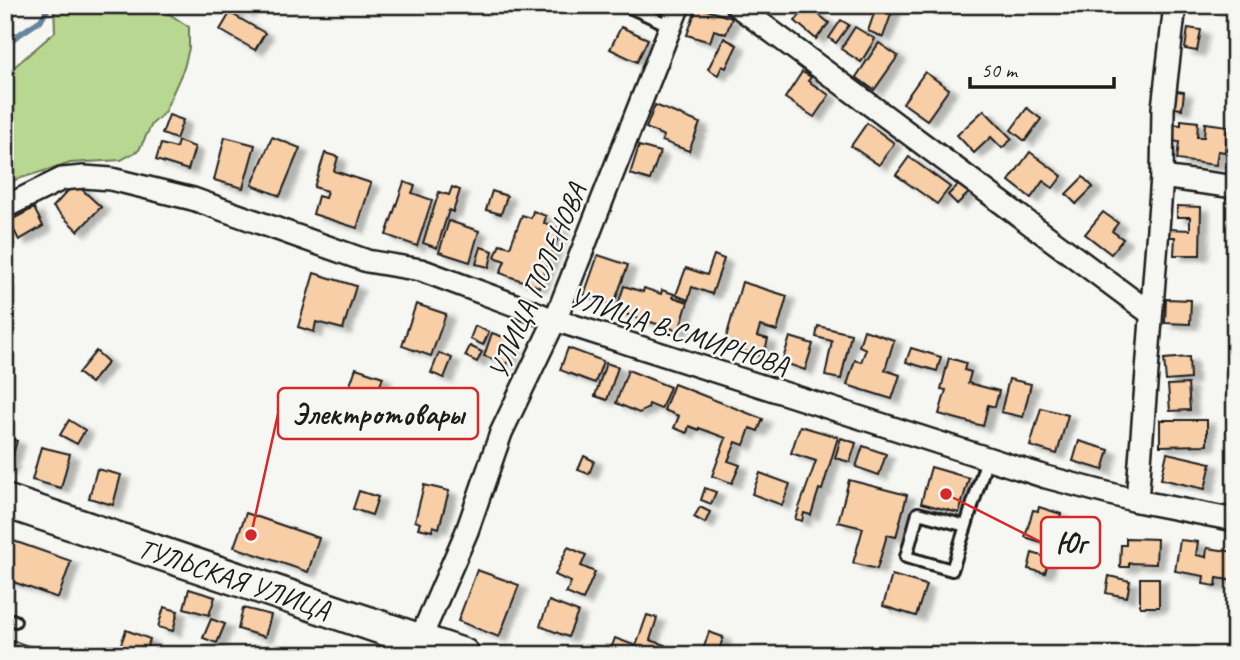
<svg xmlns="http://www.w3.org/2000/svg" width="1240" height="660" font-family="Caveat,sans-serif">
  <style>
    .green { fill: #b8d790; stroke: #6a7a56; stroke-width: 2 }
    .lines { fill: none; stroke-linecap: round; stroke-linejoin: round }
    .stream { stroke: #67859e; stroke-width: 6 }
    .building { fill: #f7cea6; stroke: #1c1c1c; stroke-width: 2; filter: url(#shadow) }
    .service-casing { stroke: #1c1c1c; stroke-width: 16 }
    .minor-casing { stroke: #1c1c1c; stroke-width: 26 }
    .secondary-casing { stroke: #1c1c1c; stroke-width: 37 }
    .service { stroke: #f6f6f2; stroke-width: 10 }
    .minor { stroke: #f6f6f2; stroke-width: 21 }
    .secondary { stroke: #f6f6f2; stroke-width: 32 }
    .labels { text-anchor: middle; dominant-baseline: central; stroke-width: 5; stroke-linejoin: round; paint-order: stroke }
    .street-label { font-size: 28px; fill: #1c1c1c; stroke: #f6f6f2 }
    .leader { fill: none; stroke: #d62828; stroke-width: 2.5 }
    .callout-dot { fill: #d62828; stroke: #f6f6f2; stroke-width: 2.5 }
    .callout { fill: #f6f6f2; stroke: #d62828; stroke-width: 2.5 }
    .callout-label { font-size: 30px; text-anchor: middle; font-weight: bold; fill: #1c1c1c }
  </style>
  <defs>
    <filter id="shadow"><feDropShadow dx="8" dy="4.5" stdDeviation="2" flood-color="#0004"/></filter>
  </defs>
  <rect width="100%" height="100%" fill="#f6f6f2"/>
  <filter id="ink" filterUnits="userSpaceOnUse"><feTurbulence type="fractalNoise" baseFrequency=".0143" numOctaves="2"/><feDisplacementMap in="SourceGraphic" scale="14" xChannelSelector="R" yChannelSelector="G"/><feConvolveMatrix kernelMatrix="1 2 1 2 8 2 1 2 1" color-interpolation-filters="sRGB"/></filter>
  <g filter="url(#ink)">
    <!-- green -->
    <polygon class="green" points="54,5 175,5 168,13 189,27 189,48 184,68 164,113 152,124 139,150 121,160 70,163 5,183 5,71 13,68 55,32"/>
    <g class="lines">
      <!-- stream -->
      <polyline class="stream" points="5,44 41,20 50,5"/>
    </g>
    <!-- building -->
    <g class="building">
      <polygon points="219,5 252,5 246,13 238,8 235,12"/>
      <polygon points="877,5 893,9 883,37 868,31"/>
      <polygon points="808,6 829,23 816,39 795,21"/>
      <polygon points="697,7 732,18 726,34 714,30 710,42 687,35"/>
      <polygon points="230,13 265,33 255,50 220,30"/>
      <polygon points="841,20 849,25 836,43 829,38"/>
      <polygon points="621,27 648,39 637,62 610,49"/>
      <polygon points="855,27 875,39 861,62 841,49"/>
      <polygon points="1188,28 1201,30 1197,51 1185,49"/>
      <polygon points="724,38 737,45 726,68 722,66 718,75 708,69"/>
      <polygon points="879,43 898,56 874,90 856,77"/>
      <polygon points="802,72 811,77 808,81 829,95 814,117 785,98"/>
      <polygon points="925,72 949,89 927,120 903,103"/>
      <polygon points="1170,90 1184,92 1182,109 1168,107"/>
      <polygon points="655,105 700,123 689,151 662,141 664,136 646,128"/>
      <polygon points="1027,108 1041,119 1025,141 1011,130"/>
      <polygon points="984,110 1012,139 1002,148 991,137 974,153 957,135"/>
      <polygon points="169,115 183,120 176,139 162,134"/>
      <polygon points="1181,120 1198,122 1197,137 1204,137 1205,123 1228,126 1225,152 1218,151 1216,165 1177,160 1179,142 1172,141 1173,124 1181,125"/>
      <polygon points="867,123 894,143 879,165 851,146"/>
      <polygon points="225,137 255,145 243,188 214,180"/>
      <polygon points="272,137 300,148 280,196 252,185"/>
      <polygon points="178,141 195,147 188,170 156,160 161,144 176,148"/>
      <polygon points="639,146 660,152 650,180 630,174"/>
      <polygon points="1030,152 1062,176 1053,188 1043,181 1031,198 1009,181"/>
      <polygon points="325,153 338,157 334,171 371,183 357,228 313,214 318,196 325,198 327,191 314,187"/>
      <polygon points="909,157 950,187 937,204 896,175"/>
      <polygon points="1083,177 1093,187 1076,204 1066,194"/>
      <polygon points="964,179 974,188 957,204 948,195"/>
      <polygon points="404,182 415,186 412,193 432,200 417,246 386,235"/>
      <polygon points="75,183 101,207 78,231 53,207"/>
      <polygon points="452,187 460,190 453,212 449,210 437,248 423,243 439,192 449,195"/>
      <polygon points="492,191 507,196 501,214 486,210"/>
      <polygon points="1177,206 1201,207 1200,255 1174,255 1175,237 1168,237 1168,229 1190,230 1190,217 1177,217"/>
      <polygon points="34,208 43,226 19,240 9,221"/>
      <polygon points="533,211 546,216 544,223 561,229 539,287 500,273 505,261 495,257 500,244 510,247 522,215 531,218"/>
      <polygon points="1103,212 1118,223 1112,231 1123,239 1111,254 1085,234"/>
      <polygon points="449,221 479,231 470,262 439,252"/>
      <polygon points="481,247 493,251 489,267 476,264"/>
      <polygon points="598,255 628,265 613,306 584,295"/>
      <polygon points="714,255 724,259 712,294 692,287 688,300 676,295 686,268 707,275"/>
      <polygon points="314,273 356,286 343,329 316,322 314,332 298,327"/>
      <polygon points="742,282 787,296 777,331 760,326 757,336 768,339 763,357 724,345"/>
      <polygon points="624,286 643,292 644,288 661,294 662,290 674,294 673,297 688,302 679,331 616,311"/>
      <polygon points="1166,299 1191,300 1190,324 1165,323"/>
      <polygon points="416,304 446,314 431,356 402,346"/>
      <polygon points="475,326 489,332 483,345 470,339"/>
      <polygon points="818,326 851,334 841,379 825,376 832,341 816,337"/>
      <polygon points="864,330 894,340 885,370 900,375 892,399 847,385 855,360 861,362 866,349 859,346"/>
      <polygon points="492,333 515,341 507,364 484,356"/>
      <polygon points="790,337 813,344 805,370 782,362"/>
      <polygon points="470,346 482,352 477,362 465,356"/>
      <polygon points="568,348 603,361 595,383 560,370"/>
      <polygon points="911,348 941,357 937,371 906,362"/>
      <polygon points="96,351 108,362 91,383 78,373"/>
      <polygon points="439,353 452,358 444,378 431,373"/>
      <polygon points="1189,357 1190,379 1166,381 1164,359"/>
      <polygon points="949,358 966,363 964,370 971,372 968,383 999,391 995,407 988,405 983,426 939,414 946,390 941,389"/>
      <polygon points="606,363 618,367 607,400 595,396"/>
      <polygon points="356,368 383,377 372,408 345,399"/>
      <polygon points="628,370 670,387 661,409 649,404 648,408 639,413 616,403"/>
      <polygon points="1009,379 1031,384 1023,417 1001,412"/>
      <polygon points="674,384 763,419 758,431 750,428 744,445 736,442 728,461 740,465 732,483 712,476 726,438 699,428 699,430 689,426 687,433 674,428 679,416 664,410"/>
      <polygon points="1188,384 1190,410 1170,411 1168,385"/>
      <polygon points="1041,408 1068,415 1057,454 1030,446"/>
      <polygon points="69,420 85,430 77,444 60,435"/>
      <polygon points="1160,420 1207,420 1207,445 1160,446"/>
      <polygon points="800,426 838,437 822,490 819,489 811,515 804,513 802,521 795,519 816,461 791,453"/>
      <polygon points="5,437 17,441 8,470 5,469"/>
      <polygon points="841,438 856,443 850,462 835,458"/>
      <polygon points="1079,441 1109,450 1103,470 1073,461"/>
      <polygon points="863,446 886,454 879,475 856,467"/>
      <polygon points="41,447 70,454 61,488 32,480"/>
      <polygon points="1167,453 1211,463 1205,489 1161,479"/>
      <polygon points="584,456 594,461 589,474 578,470"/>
      <polygon points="931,467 969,478 959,513 921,503"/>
      <polygon points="97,469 121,475 113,505 89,498"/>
      <polygon points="760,473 790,484 782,505 752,494"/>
      <polygon points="849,480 907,495 896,537 887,535 877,569 853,563 863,528 838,522"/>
      <polygon points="424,485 449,491 439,528 433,526 432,531 418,528 420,523 415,521"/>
      <polygon points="705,488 716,492 711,504 701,500"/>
      <polygon points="359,491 378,497 372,515 353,509"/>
      <polygon points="700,507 710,512 705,523 694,517"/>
      <polygon points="1039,507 1061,514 1051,545 1025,537 1033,510 1038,511"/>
      <polygon points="246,513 319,538 308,572 234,547"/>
      <polygon points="5,538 71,561 58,598 5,579"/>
      <polygon points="1126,538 1157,539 1156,564 1129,563 1129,567 1120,567 1121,545 1126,545"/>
      <polygon points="1180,540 1198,542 1196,555 1206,557 1207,548 1235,552 1235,581 1217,578 1216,586 1203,584 1204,576 1175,571"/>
      <polygon points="568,547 586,555 581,566 595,572 583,600 566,593 571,582 555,575"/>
      <polygon points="1032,553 1049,558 1045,573 1028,569"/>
      <polygon points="477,570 519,585 499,637 458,621"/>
      <polygon points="892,575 926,585 916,616 883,606"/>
      <polygon points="1109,576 1130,581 1127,597 1106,593"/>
      <rect x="1140" y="578" width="19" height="29"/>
      <polygon points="189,589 215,597 209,615 184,608"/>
      <polygon points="549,601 578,612 568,637 540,626"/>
      <polygon points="164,607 178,611 173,631 158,627"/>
      <polygon points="243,608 271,615 265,637 238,629"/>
      <polygon points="647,615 657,618 650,640 665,645 661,655 601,655 604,647 611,649 615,638 636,646"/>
      <polygon points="211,619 225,624 217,643 203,638"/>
      <polygon points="126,630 150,639 144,655 117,655"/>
      <polygon points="709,632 723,637 718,655 703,650"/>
      <polygon points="5,638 53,655 5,655"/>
    </g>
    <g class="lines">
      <defs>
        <g id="service">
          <polyline points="625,5 671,26"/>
          <path d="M966,526L918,513L906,557L952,570C964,533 975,496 987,459"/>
          <polyline points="5,618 15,621"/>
        </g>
        <g id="minor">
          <polyline points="736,5 1150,313"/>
          <polyline points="1162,177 1235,187"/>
          <polyline points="5,207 62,179 84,177 111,179 193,199 367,261 421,270 555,320 1046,477 1137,501 1235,520"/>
          <polyline points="1137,501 1162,177 1163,108 1175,5"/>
          <polyline points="415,651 467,531 501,433 555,320 679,5"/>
        </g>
        <g id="secondary">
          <path id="s1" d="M5,501L463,655"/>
        </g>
      </defs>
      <!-- service casing -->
      <use href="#service" class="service-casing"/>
      <!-- minor casing -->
      <use href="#minor" class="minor-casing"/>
      <!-- secondary casing -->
      <use href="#secondary" class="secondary-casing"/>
      <!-- service -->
      <use href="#service" class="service"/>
      <!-- minor -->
      <use href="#minor" class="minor"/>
      <!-- secondary -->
      <use href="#secondary" class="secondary"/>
    </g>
  </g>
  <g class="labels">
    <!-- street labels -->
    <g class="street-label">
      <text transform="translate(537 281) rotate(-67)">УЛИЦА ПОЛЕНОВА</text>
      <text transform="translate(679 331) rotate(18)">УЛИЦА В.СМИРНОВА</text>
      <text stroke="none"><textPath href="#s1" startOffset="242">ТУЛЬСКАЯ УЛИЦА</textPath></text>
    </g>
  </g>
  <!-- callouts -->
  <path class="leader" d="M251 535L278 414M946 494L1041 542"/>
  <g class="callout-dot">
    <circle cx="251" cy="535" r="7"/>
    <circle cx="946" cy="494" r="7"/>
  </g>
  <g class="callout">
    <rect x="278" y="388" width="200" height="51" rx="7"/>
    <rect x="1041" y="517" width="59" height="51" rx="7"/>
  </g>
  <g class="callout-label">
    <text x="378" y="424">Электротовары</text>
    <text x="1071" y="553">Юг</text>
  </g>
  <!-- margin -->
  <rect width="1240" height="660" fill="none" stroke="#f6f6f2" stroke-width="28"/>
  <rect x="14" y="14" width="1212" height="632" fill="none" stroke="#1c1c1c" stroke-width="2.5" filter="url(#ink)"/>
  <!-- scale -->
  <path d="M970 77v10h144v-10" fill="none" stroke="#1c1c1c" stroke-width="3.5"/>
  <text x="981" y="77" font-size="21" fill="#1c1c1c" stroke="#f6f6f2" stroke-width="5" paint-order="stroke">50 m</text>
</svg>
